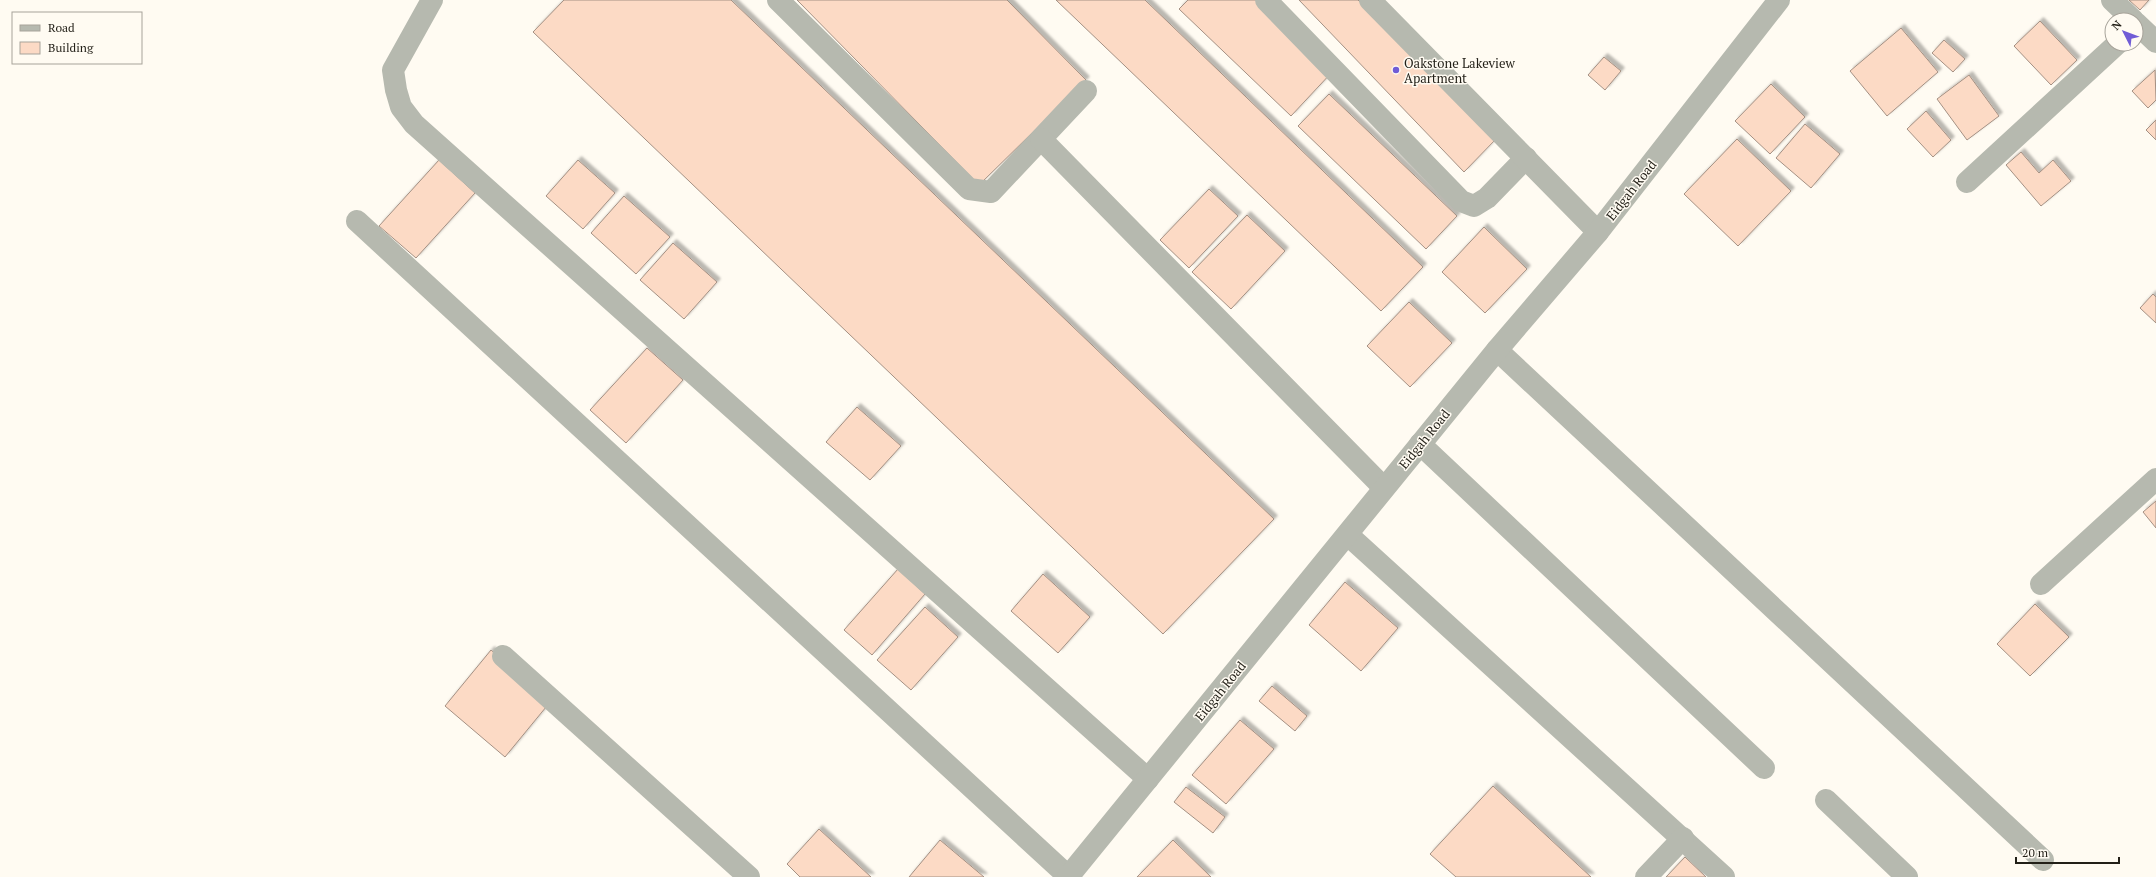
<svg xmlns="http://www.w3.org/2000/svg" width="2156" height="877" font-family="'PT Serif',serif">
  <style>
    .building { fill: #fcdac5; stroke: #a49083; filter: url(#shadow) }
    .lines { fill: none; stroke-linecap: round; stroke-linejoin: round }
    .street { stroke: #b6b9af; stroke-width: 22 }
    .poi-dot { fill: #705cd6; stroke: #fffbf2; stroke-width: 1.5 }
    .labels { text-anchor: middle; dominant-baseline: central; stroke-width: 3; stroke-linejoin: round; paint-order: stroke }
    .poi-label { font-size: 13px; fill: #221f17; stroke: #fffbf2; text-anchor: start }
    .street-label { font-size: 13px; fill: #221f17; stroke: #fffbf2 }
  </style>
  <defs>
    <filter id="shadow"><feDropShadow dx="3.5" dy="-3.5" stdDeviation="1" flood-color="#0004"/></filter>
  </defs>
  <rect width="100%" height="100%" fill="#fffbf2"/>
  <!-- building -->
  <g class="building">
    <polygon points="564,0 731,0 1274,519 1163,634 533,32"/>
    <polygon points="797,0 1007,0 1086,80 979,185"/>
    <polygon points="1056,0 1145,0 1423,267 1381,311"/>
    <polygon points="1188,0 1259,0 1333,71 1291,116 1179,9"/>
    <polygon points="1299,0 1358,0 1496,139 1464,172"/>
    <polygon points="2129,0 2149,0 2140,10"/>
    <polygon points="2040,21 2077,60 2051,85 2014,46"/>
    <polygon points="1901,28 1938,72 1887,116 1850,71"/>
    <polygon points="1944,40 1965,59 1953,72 1932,53"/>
    <polygon points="1604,57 1621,71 1605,90 1588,75"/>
    <polygon points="2155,70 2156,100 2148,108 2132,91"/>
    <polygon points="1969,75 1999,116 1967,140 1937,99"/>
    <polygon points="1771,84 1805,117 1770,154 1735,121"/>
    <polygon points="1329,94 1457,216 1426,249 1298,126"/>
    <polygon points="1926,111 1951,140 1933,157 1907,129"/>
    <polygon points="2156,120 2156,140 2146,130"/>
    <polygon points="1805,124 1840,154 1811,188 1776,158"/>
    <polygon points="1737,139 1791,191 1738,246 1684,194"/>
    <polygon points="2021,152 2039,173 2053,160 2071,181 2041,206 2006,165"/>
    <polygon points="439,160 475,193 416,258 379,226"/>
    <polygon points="578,160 615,193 583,229 546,196"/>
    <polygon points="1209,189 1238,216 1189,268 1160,240"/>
    <polygon points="624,196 670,237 636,274 591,233"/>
    <polygon points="1247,215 1285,251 1231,309 1192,272"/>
    <polygon points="1484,227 1527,269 1485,313 1442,272"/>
    <polygon points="673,243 717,282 684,319 640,280"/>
    <polygon points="2153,294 2156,297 2156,323 2140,308"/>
    <polygon points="1409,302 1452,343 1410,387 1367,346"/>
    <polygon points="647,348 683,380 626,443 590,410"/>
    <polygon points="857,407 901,446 870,480 826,442"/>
    <polygon points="2156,501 2156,528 2143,512"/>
    <polygon points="898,569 925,594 872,655 844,630"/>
    <polygon points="1043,574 1090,617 1058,653 1011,611"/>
    <polygon points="1345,582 1398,628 1361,671 1309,625"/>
    <polygon points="2035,604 2069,637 2030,676 1997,644"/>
    <polygon points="925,607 958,637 911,690 877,660"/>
    <polygon points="491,650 551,701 505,757 445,706"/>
    <polygon points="1272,686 1307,716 1295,731 1259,701"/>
    <polygon points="1240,720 1274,749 1226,804 1192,775"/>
    <polygon points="1493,786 1591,877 1456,877 1430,854"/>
    <polygon points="1186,787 1225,817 1213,833 1174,802"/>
    <polygon points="819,829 871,877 800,877 787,864"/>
    <polygon points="940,840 984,877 909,877"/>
    <polygon points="1173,840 1211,877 1137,877"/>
    <polygon points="1685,857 1706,877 1666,877"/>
  </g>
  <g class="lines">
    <!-- street -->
    <g class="street">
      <polyline points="432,0 393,70 396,90 401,107 414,124 1148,779"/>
      <polyline points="778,0 969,189 991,192 1086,91"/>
      <polyline points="1266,0 1461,201 1474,206 1487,198 1526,158"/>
      <polyline points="1370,0 1598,232"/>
      <polyline points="2112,0 2133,20"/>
      <polyline points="2136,23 2156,42"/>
      <polyline points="1041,139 1384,488"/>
      <polyline points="1967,182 2117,44"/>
      <polyline points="357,221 1069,877"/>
      <polyline points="1497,350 2043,860"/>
      <polyline points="1420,444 1764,768"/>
      <polyline points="1348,535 1724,877"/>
      <polyline points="2041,584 2156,479"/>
      <polyline points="503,656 749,877"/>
      <polyline points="1826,800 1907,877"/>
      <polyline points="1068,877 1497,350 1598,232 1779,0"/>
      <polyline points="1646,877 1683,838"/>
    </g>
  </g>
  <!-- markers -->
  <circle class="poi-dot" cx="1396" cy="70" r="4"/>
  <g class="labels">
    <!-- poi labels -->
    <g class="poi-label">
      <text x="1404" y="63">Oakstone Lakeview<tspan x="1404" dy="15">Apartment</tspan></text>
    </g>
    <!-- street labels -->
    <g class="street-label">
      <text transform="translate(1631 190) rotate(-52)">Eidgah Road</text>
      <text transform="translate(1424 439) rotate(-51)">Eidgah Road</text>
      <text transform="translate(1220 691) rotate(-51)">Eidgah Road</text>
    </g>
  </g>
  <!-- legend -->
  <rect x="12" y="12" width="130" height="52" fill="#fffbf2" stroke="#a7a39a"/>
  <rect x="20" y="25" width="20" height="6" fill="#b6b9af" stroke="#a7a39a"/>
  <text x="48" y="32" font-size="12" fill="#221f17">Road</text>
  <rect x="20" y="42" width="20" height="12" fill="#fcdac5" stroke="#a7a39a"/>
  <text x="48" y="52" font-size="12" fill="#221f17">Building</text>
  <!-- north arrow -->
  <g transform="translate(2124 32) rotate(312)"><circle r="19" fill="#fffbf2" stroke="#a7a39a"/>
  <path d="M0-3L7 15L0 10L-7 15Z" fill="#705cd6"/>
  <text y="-6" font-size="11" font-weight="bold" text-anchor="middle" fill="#221f17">N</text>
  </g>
  <!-- scale -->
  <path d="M2016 857v6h103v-6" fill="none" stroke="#221f17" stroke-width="2"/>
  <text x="2022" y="857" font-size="12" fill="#221f17" stroke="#fffbf2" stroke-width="3" paint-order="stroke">20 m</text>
</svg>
